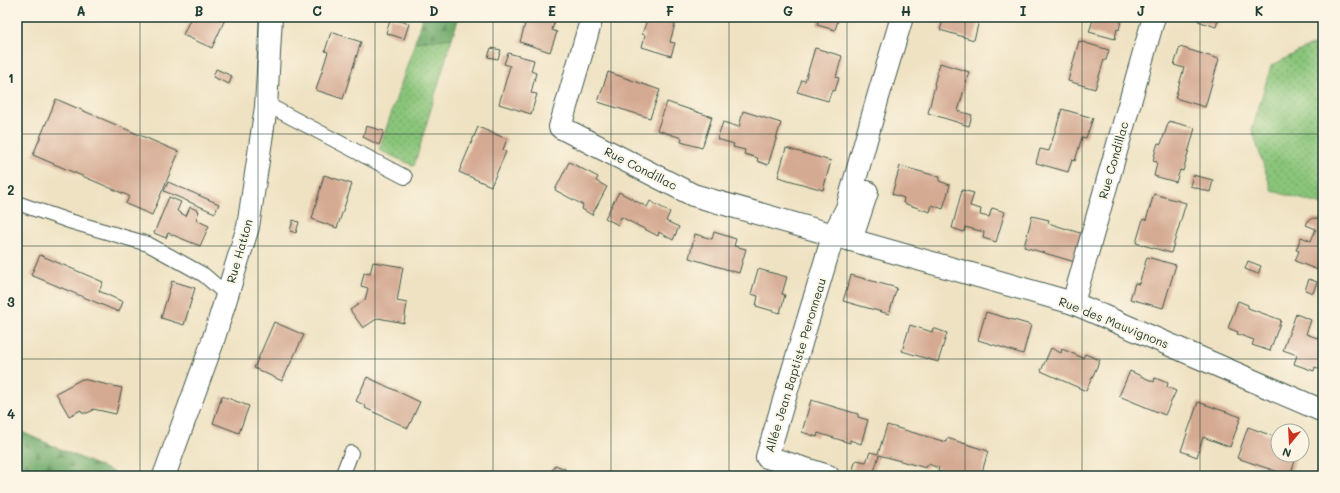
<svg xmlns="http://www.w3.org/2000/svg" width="1340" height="493" font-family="Mali,sans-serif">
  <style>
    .grass { fill: url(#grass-dots); stroke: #548157 }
    .forest { fill: url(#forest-firs); stroke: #47744f }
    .building { fill: #d5aa93 }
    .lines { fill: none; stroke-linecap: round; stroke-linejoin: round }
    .service-casing { stroke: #3e5649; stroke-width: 16 }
    .minor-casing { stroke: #3e5649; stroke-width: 24 }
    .service { stroke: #fff; stroke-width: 14 }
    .minor { stroke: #fff; stroke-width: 22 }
    .grid { fill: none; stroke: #1f3d34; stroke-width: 1; stroke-opacity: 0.55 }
    .labels { text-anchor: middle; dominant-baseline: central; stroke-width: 4; stroke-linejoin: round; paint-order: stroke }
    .street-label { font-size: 12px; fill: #1f3d34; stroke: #fcf5e5 }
    .neatline { fill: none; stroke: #1f3d34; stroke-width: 1.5 }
    .grid-label { font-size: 13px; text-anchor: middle; font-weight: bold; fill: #1f3d34 }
  </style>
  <defs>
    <pattern id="grass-dots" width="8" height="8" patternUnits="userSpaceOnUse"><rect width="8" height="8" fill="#8ac57a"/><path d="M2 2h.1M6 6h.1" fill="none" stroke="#70a165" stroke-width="1.8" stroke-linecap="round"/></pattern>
    <pattern id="forest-firs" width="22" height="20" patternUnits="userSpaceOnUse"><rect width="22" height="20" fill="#6faa6a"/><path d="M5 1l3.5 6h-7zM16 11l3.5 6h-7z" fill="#5b8c58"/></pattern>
  </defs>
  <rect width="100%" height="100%" fill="#fcf5e5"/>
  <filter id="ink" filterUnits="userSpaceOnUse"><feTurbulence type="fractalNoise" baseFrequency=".025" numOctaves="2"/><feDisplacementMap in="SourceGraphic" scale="8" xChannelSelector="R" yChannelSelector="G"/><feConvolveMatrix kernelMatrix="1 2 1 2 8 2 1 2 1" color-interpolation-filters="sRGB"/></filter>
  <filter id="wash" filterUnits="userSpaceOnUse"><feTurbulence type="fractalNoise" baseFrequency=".012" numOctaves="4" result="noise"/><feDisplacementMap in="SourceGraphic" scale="16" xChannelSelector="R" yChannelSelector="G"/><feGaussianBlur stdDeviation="0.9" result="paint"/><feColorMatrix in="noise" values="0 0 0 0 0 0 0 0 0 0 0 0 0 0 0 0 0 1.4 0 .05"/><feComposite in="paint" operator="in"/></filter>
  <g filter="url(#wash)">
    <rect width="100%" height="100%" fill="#efe2c2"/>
    <!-- grass -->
    <g class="grass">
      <polygon points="452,38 414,166 379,150 415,42"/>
      <polygon points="1311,45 1323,48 1323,205 1272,191 1252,130 1271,66"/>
    </g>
    <!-- forest -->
    <g class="forest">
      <polygon points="422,17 459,17 452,38 415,42"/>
      <polygon points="17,430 122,476 17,476"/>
    </g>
    <g id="blocks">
      <!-- building -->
      <g class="building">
        <polygon points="191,17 226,17 212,48 183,35"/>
        <polygon points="527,17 556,17 552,30 557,32 550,52 520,42"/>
        <polygon points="648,17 677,17 670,42 675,43 671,56 642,47 645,35 642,34"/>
        <polygon points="760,17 770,17 769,20"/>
        <polygon points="819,17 839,17 835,30 817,25"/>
        <polygon points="944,17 980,17 974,40 940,30"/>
        <polygon points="1094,17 1122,17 1119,30 1117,29 1115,39 1089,32"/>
        <polygon points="1199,17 1219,17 1216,27 1198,21"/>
        <polygon points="391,18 409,24 404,39 386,33"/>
        <polygon points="331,32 361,42 343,99 316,90 328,52 325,51"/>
        <polygon points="1079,41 1109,50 1106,60 1104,60 1095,89 1068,81"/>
        <polygon points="1180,47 1219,59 1205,107 1175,98 1184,68 1174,65"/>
        <polygon points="491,48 501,50 498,59 488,57"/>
        <polygon points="815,48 842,56 836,77 839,78 835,91 832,90 828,101 797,92 802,80 805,81"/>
        <polygon points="508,53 534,60 531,71 536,73 531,93 537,94 531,114 499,104 510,66 504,64"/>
        <polygon points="940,63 969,72 958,111 972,115 969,126 928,113 935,85 934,84"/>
        <polygon points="216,69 232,76 229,84 213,77"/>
        <polygon points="608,72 660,90 650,118 598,102"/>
        <polygon points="56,99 179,152 152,215 126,204 129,196 33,155"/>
        <polygon points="667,102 712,117 702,148 681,142 682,138 657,130"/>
        <polygon points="1062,109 1093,118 1086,138 1082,137 1075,161 1072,160 1068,172 1036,163 1040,149 1049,151"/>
        <polygon points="743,111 781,123 768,165 757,161 758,158 744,154 745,150 733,147 734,144 717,139 723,122 739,127"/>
        <polygon points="1169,121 1195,128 1183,171 1180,170 1176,182 1154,176 1157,162 1153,161 1156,149 1158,143 1161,144"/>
        <polygon points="366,126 384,131 379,145 363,137"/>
        <polygon points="478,127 507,139 503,150 506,152 491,186 459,172"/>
        <polygon points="786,148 831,161 823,190 778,177"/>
        <polygon points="569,162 598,177 596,181 607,187 592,215 582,209 583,205 555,190"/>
        <polygon points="900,166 940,177 939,181 950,185 943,209 932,205 930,212 903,203 904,198 892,194"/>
        <polygon points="324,175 352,184 337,228 312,219"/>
        <polygon points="1193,175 1213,180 1210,192 1190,186"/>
        <polygon points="168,182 219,204 215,213 164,191"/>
        <polygon points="962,190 974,193 970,206 981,209 980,215 989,217 992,208 1005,212 996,242 983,238 984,232 965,227 964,232 952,228"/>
        <polygon points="619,192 647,207 650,201 670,212 666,221 679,227 673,240 659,232 658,236 621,217 618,225 605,218"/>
        <polygon points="1154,194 1186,203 1171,253 1136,243 1143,219 1146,220"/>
        <polygon points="169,197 181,202 177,211 186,216 190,207 199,211 196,220 209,226 200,246 168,233 166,238 154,233"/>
        <polygon points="1032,216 1049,220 1048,223 1083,234 1075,262 1024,247"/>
        <polygon points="1314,218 1323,219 1323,272 1295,261 1299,251 1296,250 1301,237 1311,241 1316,229 1306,225 1308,221"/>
        <polygon points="293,220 299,222 296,233 290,231"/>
        <polygon points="714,232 736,239 734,246 746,249 739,273 689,258 695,234 712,239"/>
        <polygon points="40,255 103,282 99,291 123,302 119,312 31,275"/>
        <polygon points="1147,257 1176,265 1163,308 1130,299 1135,283 1139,284"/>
        <polygon points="1248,261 1261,266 1258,274 1245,269"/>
        <polygon points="373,262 403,267 397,301 407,303 404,323 378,318 363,328 350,310 365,300 368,288 361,286 364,273 370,274"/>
        <polygon points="758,269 787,277 782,294 785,295 780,313 756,306 758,296 751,294"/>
        <polygon points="851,275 897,288 889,314 843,301"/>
        <polygon points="1309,279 1317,282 1313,293 1305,290"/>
        <polygon points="172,281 195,288 184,325 161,318"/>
        <polygon points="1238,301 1248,305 1248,308 1281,320 1270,351 1252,345 1254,340 1237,334 1238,332 1228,328"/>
        <polygon points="986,312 1031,325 1023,354 978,340"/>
        <polygon points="1296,314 1311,320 1306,334 1323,340 1323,370 1315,367 1314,371 1294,364 1297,355 1283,350"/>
        <polygon points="274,322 304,335 282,381 254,368"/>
        <polygon points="910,325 932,332 933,328 947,333 938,362 902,351"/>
        <polygon points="1051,348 1061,353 1062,349 1083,358 1085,354 1100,360 1086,391 1041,371"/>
        <polygon points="1130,371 1154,382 1155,378 1168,383 1167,387 1176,391 1165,415 1119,396"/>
        <polygon points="367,377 420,402 408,428 365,408 366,406 356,401"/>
        <polygon points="82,379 122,388 116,414 93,409 92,411 87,413 83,413 81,410 69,416 56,393"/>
        <polygon points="222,396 249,406 239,433 213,423"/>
        <polygon points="811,400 858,414 858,417 868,420 861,444 850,440 850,443 818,433 817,437 802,432"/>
        <polygon points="1198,402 1241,417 1230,447 1203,437 1197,457 1181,451"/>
        <polygon points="887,425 946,442 947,438 988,451 981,476 954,476 938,471 939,468 928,464 926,468 879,455 873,475 853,469 856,460 866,462 870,452 878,454"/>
        <polygon points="1248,427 1278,438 1278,455 1297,455 1290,476 1237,458"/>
        <polygon points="555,465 565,469 564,475 566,476 549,476"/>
      </g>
    </g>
  </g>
  <g filter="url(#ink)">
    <use href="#blocks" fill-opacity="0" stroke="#3e5649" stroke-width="1"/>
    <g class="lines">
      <defs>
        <g id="service">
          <polyline points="266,104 405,177"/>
          <polyline points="17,203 69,221 148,244 204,275 227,295"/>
          <polyline points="342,476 351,453"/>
        </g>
        <g id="minor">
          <polyline points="592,17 560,127 693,195 1073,303 1323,411"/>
          <polyline points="851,240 867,192"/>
          <polyline points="1073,303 1154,17"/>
          <polyline points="164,476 212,344 248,227 266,107 271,17"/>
          <polyline points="828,476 767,457 833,236 847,208 878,97 902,17"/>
        </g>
      </defs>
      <!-- service casing -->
      <use href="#service" class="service-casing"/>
      <!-- minor casing -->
      <use href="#minor" class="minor-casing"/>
      <!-- service -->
      <use href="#service" class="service"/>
      <!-- minor -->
      <use href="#minor" class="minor"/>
    </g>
  </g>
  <!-- grid -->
  <path class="grid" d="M140,17V476M258,17V476M375,17V476M493,17V476M611,17V476M729,17V476M847,17V476M965,17V476M1082,17V476M1200,17V476M17,134H1323M17,246H1323M17,359H1323"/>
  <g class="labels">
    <!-- street labels -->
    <g class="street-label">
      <text transform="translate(1113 160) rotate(-74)">Rue Condillac</text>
      <text transform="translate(641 168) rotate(27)">Rue Condillac</text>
      <text transform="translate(239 251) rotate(-74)">Rue Hatton</text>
      <text transform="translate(1114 322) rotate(22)">Rue des Mauvignons</text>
      <text transform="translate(795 365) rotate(-73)">Allée Jean Baptiste Peronneau</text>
    </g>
  </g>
  <!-- margin -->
  <rect width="1340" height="493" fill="none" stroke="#fcf5e5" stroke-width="44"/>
  <!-- north arrow -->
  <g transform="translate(1290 443) rotate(198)"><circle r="19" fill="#fcf5e5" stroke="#a4ab9e"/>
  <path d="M0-3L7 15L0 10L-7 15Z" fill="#c8321e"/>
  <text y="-6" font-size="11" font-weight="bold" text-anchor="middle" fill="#1f3d34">N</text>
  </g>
  <rect x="22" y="22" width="1296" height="449" class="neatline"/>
  <g class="grid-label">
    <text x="81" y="16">A</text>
    <text x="199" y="16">B</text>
    <text x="317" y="16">C</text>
    <text x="434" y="16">D</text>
    <text x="552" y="16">E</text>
    <text x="670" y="16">F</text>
    <text x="788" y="16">G</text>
    <text x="906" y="16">H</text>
    <text x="1023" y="16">I</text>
    <text x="1141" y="16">J</text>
    <text x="1259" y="16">K</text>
    <text x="11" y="83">1</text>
    <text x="11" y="195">2</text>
    <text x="11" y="307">3</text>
    <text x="11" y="419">4</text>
  </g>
</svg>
